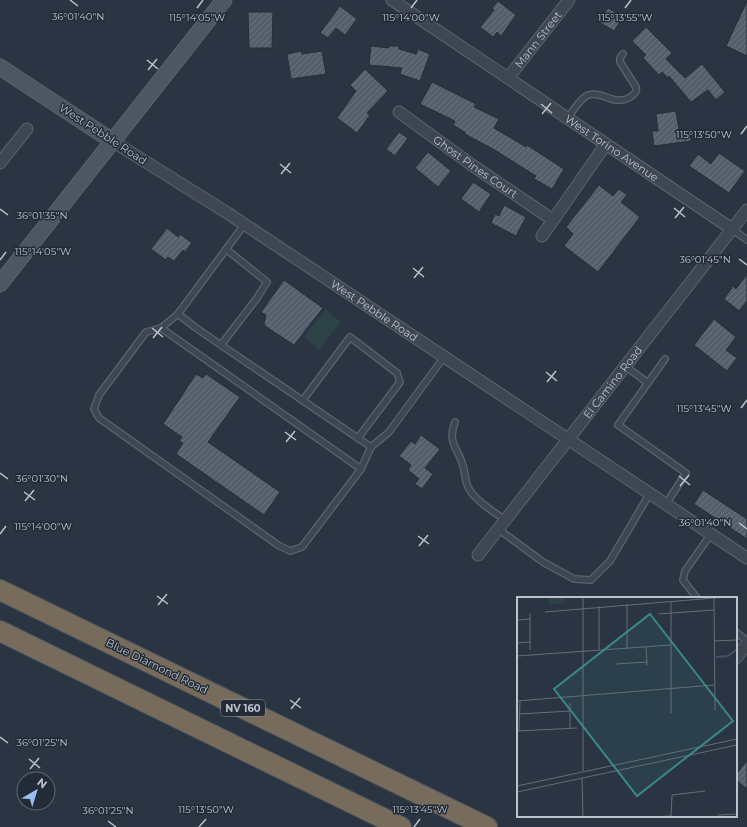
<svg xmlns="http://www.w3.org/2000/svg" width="747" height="827" font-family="Montserrat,sans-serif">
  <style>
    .grass { fill: #2d4244 }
    .building { fill: url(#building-hatch); stroke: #242d39 }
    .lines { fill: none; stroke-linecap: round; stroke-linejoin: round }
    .lane-casing { stroke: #5c646f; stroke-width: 8 }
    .street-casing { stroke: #5c646f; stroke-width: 13 }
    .secondary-casing { stroke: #5c646f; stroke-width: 17 }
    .highway-casing { stroke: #48515c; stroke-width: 22 }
    .lane { stroke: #3e4652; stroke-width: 5.5 }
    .street { stroke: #3e4652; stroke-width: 11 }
    .secondary { stroke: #4c5664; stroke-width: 15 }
    .highway { stroke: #776c5b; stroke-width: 20 }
    .ticks { fill: none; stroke: #bbc2cb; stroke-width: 1.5 }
    .labels { text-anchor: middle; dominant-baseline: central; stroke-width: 3; stroke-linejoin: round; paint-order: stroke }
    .shield { fill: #222b37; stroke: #8d959f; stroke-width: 1 }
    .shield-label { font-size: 10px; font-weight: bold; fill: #bbc2cb }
    .street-label { font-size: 11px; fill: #bbc2cb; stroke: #222b37 }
    .inset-river { fill: none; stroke: #415369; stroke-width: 2 }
    .inset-road { fill: none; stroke: #646d79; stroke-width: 1 }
    .view { fill: #3a8985; fill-opacity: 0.15; stroke: #3a8985; stroke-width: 2 }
    .inset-edge { fill: none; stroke: #bbc2cb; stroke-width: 2 }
    .ticks-label { font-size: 10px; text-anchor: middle; fill: #bbc2cb; stroke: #222b37; stroke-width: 3; stroke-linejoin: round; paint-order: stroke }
  </style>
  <defs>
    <pattern id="building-hatch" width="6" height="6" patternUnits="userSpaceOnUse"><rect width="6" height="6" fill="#535f6c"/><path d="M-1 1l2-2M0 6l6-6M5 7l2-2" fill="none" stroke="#6a7480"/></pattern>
  </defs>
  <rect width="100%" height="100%" fill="#2a3442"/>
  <!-- grass -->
  <polygon class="grass" points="325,309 341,322 319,350 304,337"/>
  <!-- building -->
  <g class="building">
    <polygon points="498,1 516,15 501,36 497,32 493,37 480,27 494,10 492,8"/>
    <polygon points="747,1 747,56 726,46"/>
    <polygon points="340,6 357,19 345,35 336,28 328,38 320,33"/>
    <polygon points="608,8 623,17 614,31 599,22"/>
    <polygon points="248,12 273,12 272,48 249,48"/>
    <polygon points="646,27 672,53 666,59 685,78 702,64 725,92 716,100 708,90 691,102 669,76 668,78 662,72 659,75 643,58 646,55 632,41"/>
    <polygon points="371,46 389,48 389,46 399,46 399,49 416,54 418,49 430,54 420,81 400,74 402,68 369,65"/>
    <polygon points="301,51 302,54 322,51 326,74 291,79 287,54"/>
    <polygon points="365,69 388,91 367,113 370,115 357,133 337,118 356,91 350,85"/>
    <polygon points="432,82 476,104 474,107 499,119 494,128 526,147 527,145 564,169 552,189 534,179 536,176 493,149 465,134 466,133 453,125 455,121 420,104"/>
    <polygon points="676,111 679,130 689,129 691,141 654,146 652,131 658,131 656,114"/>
    <polygon points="399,132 408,138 395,156 386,149"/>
    <polygon points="428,152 451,171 438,187 415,168"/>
    <polygon points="719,153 745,171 729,193 689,166 698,154 711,164"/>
    <polygon points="473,182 491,194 479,212 461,199"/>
    <polygon points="599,185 613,196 619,189 627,195 621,202 640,217 598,272 564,246 573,234 566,227"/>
    <polygon points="504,205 526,217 516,236 491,223 495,214 499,216"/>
    <polygon points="167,228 178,237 180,234 192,243 185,252 183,250 174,261 168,257 166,260 151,249"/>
    <polygon points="747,274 747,301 739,311 724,299 733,286 736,289"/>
    <polygon points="284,280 323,308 294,345 265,326 264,324 266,315 261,312"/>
    <polygon points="714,319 736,337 726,350 737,358 727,371 694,345"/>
    <polygon points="196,374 203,378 206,374 240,397 208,442 280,492 264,515 176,454 183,443 179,441 182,437 163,424"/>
    <polygon points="421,435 440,449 425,468 433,474 422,489 415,484 419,479 408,470 411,465 399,456 411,441 415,444"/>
    <polygon points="703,490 747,519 747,539 694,504"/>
    <polygon points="747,760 747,789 736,780 736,775"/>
  </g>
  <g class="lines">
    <defs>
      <g id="lane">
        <path d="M567,118C573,112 580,98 588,95C603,90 616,109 633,95C636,92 637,91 636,87L620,62V58L623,54"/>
        <polyline points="244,225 178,314 196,328 371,447 389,432 444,357"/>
        <polyline points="732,229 747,240"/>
        <polyline points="178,314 161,328 146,332 99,395 94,409 99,418 278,545 290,551 302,547 361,469 371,447"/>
        <polyline points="161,328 361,469"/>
        <polyline points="221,345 257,298 267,282 226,249"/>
        <polyline points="665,359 618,425 686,473 666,504"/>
        <polyline points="625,366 648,383"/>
        <polyline points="303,400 350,337 397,373 400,382 358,438"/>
        <path d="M455,422C447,444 458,447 463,466C465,472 465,481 468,487C475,501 493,511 505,520"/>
        <polyline points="498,529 543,562 574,579 591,580 610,561 650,493"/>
        <polyline points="697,598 683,580 685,571 711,534"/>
        <polyline points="736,632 747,641"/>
      </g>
      <g id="street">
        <path id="s1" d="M392,0L732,229"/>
        <path id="s2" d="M508,78L569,0"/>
        <path id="s3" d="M399,112L472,165L553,220"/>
        <path id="s4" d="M114,142L229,214L747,558"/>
        <polyline points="0,163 27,129"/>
        <polyline points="542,236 606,144"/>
        <path id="s5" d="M478,555L747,210"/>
        <polyline points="736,658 747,644"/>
      </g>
      <g id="secondary">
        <polyline points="0,67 114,142"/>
        <polyline points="0,284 224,0"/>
      </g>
      <g id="highway">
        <polyline points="0,590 487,827"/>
        <polyline points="0,631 401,827"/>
      </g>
    </defs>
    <!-- lane casing -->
    <use href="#lane" class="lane-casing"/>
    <!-- street casing -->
    <use href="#street" class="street-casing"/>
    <!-- secondary casing -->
    <use href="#secondary" class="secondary-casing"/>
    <!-- highway casing -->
    <use href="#highway" class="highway-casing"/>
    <!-- lane -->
    <use href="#lane" class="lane"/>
    <!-- street -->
    <use href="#street" class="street"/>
    <!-- secondary -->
    <use href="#secondary" class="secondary"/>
    <!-- highway -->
    <use href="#highway" class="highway"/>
  </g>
  <!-- ticks -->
  <path class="ticks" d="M70,0L78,6M197,8L203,0M411,8L417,0M625,8L631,0M147,60L158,69M148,70L157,59M541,104L552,113M542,114L551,103M741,134L747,126M280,164L291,173M281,174L290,163M674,208L685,217M0,209L8,215M675,218L684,207M739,259L747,265M0,260L6,252M413,268L424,277M414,278L423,267M152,328L163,337M153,338L162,327M546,372L557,381M547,382L556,371M741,408L747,400M285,432L296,440M286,442L295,431M0,473L8,479M679,476L690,485M680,486L689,475M24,492L35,500M25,501L34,490M739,523L747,529M0,534L6,526M418,536L429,544M419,546L428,535M157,596L168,604M158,605L167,594M290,700L301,708M291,709L300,698M0,737L8,743M29,759L40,768M30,769L39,758M108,821L116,827M199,827L206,819M414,827L420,819"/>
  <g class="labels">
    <!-- shield labels -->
    <rect class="shield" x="221" y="700" width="44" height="16" rx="3"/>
    <g class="shield-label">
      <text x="243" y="708">NV 160</text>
    </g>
    <!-- street labels -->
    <g class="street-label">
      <text stroke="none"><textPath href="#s2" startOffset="49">Mann Street</textPath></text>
      <text transform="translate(103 134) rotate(33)">West Pebble Road</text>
      <text stroke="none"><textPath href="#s1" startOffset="265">West Torino Avenue</textPath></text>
      <text stroke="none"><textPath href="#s3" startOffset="94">Ghost Pines Court</textPath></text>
      <text stroke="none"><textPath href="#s4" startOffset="310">West Pebble Road</textPath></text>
      <text stroke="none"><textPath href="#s5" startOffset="219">El Camino Road</textPath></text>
      <text transform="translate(157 666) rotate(26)">Blue Diamond Road</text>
    </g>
  </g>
  <!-- overview -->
  <g transform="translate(517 597)">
    <rect width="220" height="220" fill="#2a3442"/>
    <path d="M31,0H48V6L32,8Z" fill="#2d4244"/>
    <path class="inset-river" d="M199,60L211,59L220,52"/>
    <path class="inset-road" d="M197,1L198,113M154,4V116M82,9V53M28,15L209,0M13,17V53M141,17L197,13M0,23L13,22M197,44L220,43M0,46L13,45M129,50L130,68M110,51V7M0,59L154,48M99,67L130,65M0,104L197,88M2,117L53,114M53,132V106M0,134L60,131M2,134L3,104M66,174V0M65,181L66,220M0,189L220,142M0,195L220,148M201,218L220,217M135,220L154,219M154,220L155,198L188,194"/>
    <path class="view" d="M133,17L216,124L120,199L37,92Z"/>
    <rect width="220" height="220" class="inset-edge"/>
  </g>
  <g class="ticks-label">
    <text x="78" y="20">36°01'40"N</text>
    <text x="411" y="21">115°14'00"W</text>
    <text x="197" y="21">115°14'05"W</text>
    <text x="625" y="21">115°13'55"W</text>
    <text x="704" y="138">115°13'50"W</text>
    <text x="42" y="219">36°01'35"N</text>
    <text x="43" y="255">115°14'05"W</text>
    <text x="705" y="263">36°01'45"N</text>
    <text x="704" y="412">115°13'45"W</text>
    <text x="42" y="482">36°01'30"N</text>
    <text x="705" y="526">36°01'40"N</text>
    <text x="43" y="530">115°14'00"W</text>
    <text x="42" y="746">36°01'25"N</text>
    <text x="206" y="813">115°13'50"W</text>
    <text x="420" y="813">115°13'45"W</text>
    <text x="108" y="814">36°01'25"N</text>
  </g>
  <!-- north arrow -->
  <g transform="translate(36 791) rotate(38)"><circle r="19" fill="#222b37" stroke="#5f6772"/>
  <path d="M0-3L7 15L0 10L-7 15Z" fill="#9abdf1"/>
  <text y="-6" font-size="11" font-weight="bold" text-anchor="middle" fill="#bbc2cb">N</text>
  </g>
</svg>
